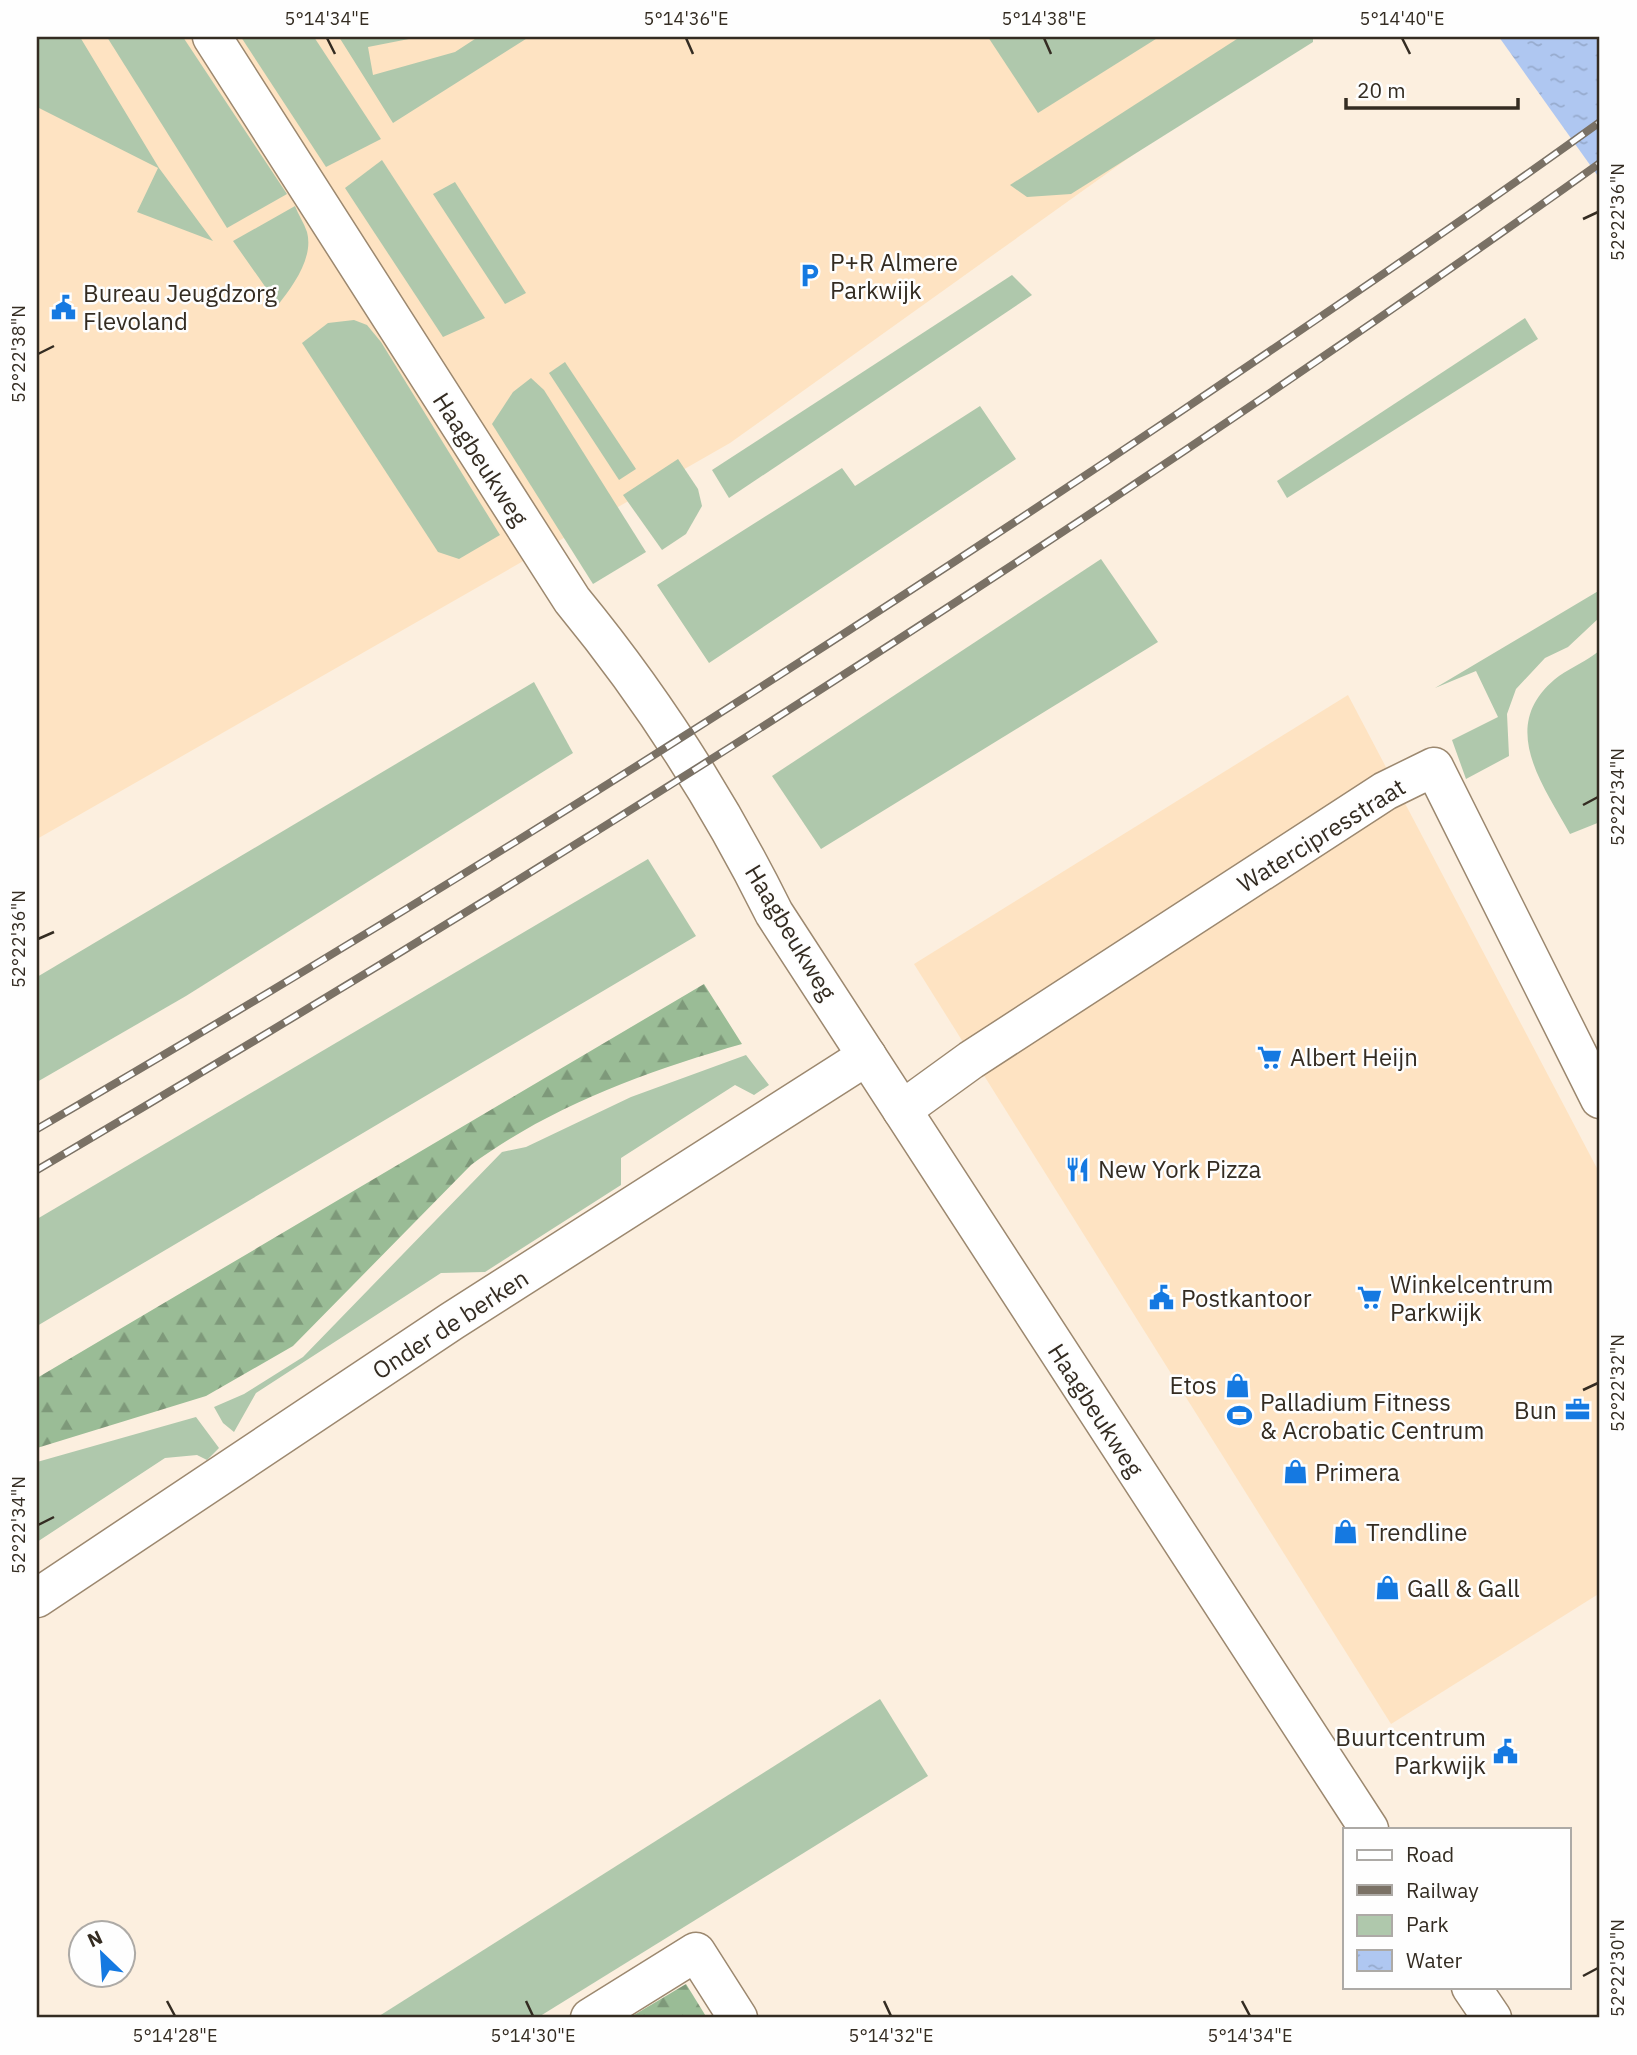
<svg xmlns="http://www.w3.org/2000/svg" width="1637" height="2055" font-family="'IBM Plex Sans',sans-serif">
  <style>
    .built { fill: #fee3c2 }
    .green { fill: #afc8ac }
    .forest { fill: url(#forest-firs) }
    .water { fill: url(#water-ripples) }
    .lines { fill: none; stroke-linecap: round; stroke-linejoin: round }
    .minor-casing { stroke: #9c886f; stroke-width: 41 }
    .minor { stroke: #fff; stroke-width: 38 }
    .rail-casing { stroke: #7a7165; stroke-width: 8 }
    .rail { stroke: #fefefe; stroke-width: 5; stroke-dasharray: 16; stroke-linecap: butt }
    .ticks { fill: none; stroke: #342c22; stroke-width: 2.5 }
    .labels { text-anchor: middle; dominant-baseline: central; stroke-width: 5; stroke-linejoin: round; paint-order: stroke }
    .poi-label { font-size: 24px; fill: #342c22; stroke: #fefefe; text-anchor: start }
    .street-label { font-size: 24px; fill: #342c22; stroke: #fefefe }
    .neatline { fill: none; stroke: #342c22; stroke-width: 2.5 }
    .ticks-label { font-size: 18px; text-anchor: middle; fill: #342c22 }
  </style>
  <defs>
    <pattern id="forest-firs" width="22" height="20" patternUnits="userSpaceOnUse" patternTransform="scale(1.75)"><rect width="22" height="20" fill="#9abc96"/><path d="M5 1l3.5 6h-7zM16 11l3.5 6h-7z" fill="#7e997a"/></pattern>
    <pattern id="water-ripples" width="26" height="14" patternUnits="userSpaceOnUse" patternTransform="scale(1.75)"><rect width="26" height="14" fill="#afc7f1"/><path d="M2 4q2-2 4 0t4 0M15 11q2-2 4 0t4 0" fill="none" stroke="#97abce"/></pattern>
  </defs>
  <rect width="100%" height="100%" fill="#fcefdf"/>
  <!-- built -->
  <g class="built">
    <polygon points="37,37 1298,37 730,443 37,839"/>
    <polygon points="1348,695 1600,1174 1600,1593 1391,1724 914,964"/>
  </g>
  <!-- green -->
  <g class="green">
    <polygon points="37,37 80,37 159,168 213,241 137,212 158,168 37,107"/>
    <polygon points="107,37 183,37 287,194 227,228"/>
    <polygon points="241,37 314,37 381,139 326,167"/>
    <polygon points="339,37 419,37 368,47 373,75 455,52 478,37 529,37 393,123"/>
    <polygon points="988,37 1159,37 1038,113"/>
    <polygon points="1240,37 1313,37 1313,42 1071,194 1027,197 1010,185"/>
    <polygon points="382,160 485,318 443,337 345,188"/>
    <polygon points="455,182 526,293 505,304 433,194"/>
    <path d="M295,206C298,214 304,223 307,232C314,258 292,287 278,305L233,241Z"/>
    <polygon points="1012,275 1032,295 729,498 712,470"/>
    <polygon points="1525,318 1538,339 1287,498 1277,481"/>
    <polygon points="354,320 367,325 381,342 500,535 459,559 438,552 302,343 328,323"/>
    <polygon points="565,362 636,469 619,480 549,373"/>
    <polygon points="531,378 544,390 646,552 593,584 492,424 513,392"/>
    <polygon points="980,406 1016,459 709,663 657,585 842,468 855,486"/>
    <polygon points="678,459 698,489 702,506 686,534 662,550 623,495"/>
    <polygon points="1101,559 1158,642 821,849 772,776"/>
    <polygon points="1600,590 1600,617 1568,647 1545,658 1516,689 1507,714 1509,756 1466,779 1452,740 1498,717 1476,671 1435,688"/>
    <path d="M1600,650V822L1570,834C1542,783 1496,724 1559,676C1572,667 1587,661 1600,650Z"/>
    <polygon points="534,682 573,753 186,996 37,1082 37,977"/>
    <polygon points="648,859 696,936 37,1326 37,1219"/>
    <polygon points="746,1055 769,1085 754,1095 735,1085 621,1158 621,1185 485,1272 441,1273 256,1393 234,1432 223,1423 214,1407 244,1394 303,1357 502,1152 526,1147 631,1097"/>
    <polygon points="196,1417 219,1448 207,1460 197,1455 165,1458 37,1542 37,1462"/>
    <polygon points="880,1699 928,1776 537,2018 376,2018"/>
  </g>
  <!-- forest -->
  <g class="forest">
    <path d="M704,984L742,1044C647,1071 551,1106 471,1165L293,1346L206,1396L37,1448V1378Z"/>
    <polygon points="686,1984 707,2018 629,2018"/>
  </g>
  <!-- water -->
  <polygon class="water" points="1499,37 1595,37 1600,44 1600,179"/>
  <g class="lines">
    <defs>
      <g id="minor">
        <path d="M212,37L572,600C651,696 719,802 774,913L1369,1829"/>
        <polyline points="902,1110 971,1060 1385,791 1434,767 1600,1099"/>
        <polyline points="37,1598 452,1321 867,1056"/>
        <polyline points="1471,1987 1492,2018"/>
        <polyline points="590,2018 696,1952 738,2018"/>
      </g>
    </defs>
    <!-- minor casing -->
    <use href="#minor" class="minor-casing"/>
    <!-- minor -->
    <use href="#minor" class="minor"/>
    <defs>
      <g id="rail">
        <path d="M37,1129C425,904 805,664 1177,414C1319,318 1461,222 1600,122"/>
        <path d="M37,1170C571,856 1096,523 1600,163"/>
      </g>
    </defs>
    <!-- rail casing -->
    <use href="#rail" class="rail-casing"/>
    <!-- rail -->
    <use href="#rail" class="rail"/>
  </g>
  <!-- ticks -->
  <path class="ticks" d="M327,38L335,54M686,38L693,54M1044,38L1051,54M1402,38L1410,54M1583,219L1598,212M38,354L54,346M1583,805L1598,797M38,939L54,932M1583,1390L1598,1383M38,1525L54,1517M1583,1976L1598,1968M167,2001L175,2016M526,2001L533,2016M884,2001L891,2016M1242,2001L1250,2016"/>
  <!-- icons -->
  <defs>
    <symbol id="parking-bare" viewBox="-9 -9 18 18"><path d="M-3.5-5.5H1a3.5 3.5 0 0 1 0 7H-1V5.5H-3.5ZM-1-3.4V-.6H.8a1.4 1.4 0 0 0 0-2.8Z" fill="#1579e1" stroke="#fefefe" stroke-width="2.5" paint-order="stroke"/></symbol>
    <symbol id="civic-bare" viewBox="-9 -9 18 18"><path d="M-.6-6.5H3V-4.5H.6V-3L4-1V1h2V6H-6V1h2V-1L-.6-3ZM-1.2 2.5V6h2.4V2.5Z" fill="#1579e1" stroke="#fefefe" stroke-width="2.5" paint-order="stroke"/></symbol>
    <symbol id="supermarket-bare" viewBox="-9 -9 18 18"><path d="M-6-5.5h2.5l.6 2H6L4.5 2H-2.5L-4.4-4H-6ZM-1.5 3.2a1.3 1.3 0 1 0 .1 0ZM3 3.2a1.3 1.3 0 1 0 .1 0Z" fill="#1579e1" stroke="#fefefe" stroke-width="2.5" paint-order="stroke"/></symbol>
    <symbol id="restaurant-bare" viewBox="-9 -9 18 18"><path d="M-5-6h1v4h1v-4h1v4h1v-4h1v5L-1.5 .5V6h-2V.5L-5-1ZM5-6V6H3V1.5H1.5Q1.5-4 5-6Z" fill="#1579e1" stroke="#fefefe" stroke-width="2.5" paint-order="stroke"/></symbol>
    <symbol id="shop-bare" viewBox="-9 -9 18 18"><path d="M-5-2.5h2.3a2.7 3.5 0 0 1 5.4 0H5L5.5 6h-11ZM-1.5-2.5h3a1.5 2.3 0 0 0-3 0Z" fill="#1579e1" stroke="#fefefe" stroke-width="2.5" paint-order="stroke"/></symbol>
    <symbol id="office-bare" viewBox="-9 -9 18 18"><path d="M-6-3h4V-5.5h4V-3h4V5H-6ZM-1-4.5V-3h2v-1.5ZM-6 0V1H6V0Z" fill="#1579e1" stroke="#fefefe" stroke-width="2.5" paint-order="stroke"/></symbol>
    <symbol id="stadium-bare" viewBox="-9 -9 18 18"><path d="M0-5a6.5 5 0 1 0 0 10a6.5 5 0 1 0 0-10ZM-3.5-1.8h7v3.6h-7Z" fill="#1579e1" stroke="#fefefe" stroke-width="2.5" paint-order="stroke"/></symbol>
  </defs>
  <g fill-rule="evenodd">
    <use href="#parking-bare" x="792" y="258" width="35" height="35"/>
    <use href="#civic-bare" x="46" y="290" width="35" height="35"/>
    <use href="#supermarket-bare" x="1252" y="1040" width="35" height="35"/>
    <use href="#restaurant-bare" x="1060" y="1152" width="35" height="35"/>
    <use href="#civic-bare" x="1144" y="1280" width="35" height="35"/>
    <use href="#supermarket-bare" x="1352" y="1280" width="35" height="35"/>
    <use href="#shop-bare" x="1220" y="1368" width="35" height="35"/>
    <use href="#office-bare" x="1560" y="1392" width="35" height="35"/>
    <use href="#stadium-bare" x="1222" y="1398" width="35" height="35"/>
    <use href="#shop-bare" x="1278" y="1454" width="35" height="35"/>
    <use href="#shop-bare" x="1328" y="1514" width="35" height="35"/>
    <use href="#shop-bare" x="1370" y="1570" width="35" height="35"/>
    <use href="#civic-bare" x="1488" y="1734" width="35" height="35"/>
  </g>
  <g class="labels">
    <!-- poi labels -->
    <g class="poi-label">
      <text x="830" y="262">P+R Almere<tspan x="830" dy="28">Parkwijk</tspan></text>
      <text x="83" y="293">Bureau Jeugdzorg<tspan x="83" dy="28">Flevoland</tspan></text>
      <text x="1290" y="1057">Albert Heijn</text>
      <text x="1098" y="1169">New York Pizza</text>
      <text x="1390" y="1284">Winkelcentrum<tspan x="1390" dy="28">Parkwijk</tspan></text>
      <text x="1181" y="1298">Postkantoor</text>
      <text x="1217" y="1385" text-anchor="end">Etos</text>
      <text x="1260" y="1402">Palladium Fitness<tspan x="1260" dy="28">&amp; Acrobatic Centrum</tspan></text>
      <text x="1557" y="1410" text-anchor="end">Bun</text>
      <text x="1315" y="1472">Primera</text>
      <text x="1366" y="1532">Trendline</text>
      <text x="1407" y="1588">Gall &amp; Gall</text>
      <text x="1486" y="1737" text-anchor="end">Buurtcentrum<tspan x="1486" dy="28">Parkwijk</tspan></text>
    </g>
    <!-- street labels -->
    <g class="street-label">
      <text transform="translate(481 459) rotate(57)">Haagbeukweg</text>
      <text transform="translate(1321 835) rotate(-32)">Watercipresstraat</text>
      <text transform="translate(791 932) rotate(59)">Haagbeukweg</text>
      <text transform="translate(450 1324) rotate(-33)">Onder de berken</text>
      <text transform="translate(1096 1410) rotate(57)">Haagbeukweg</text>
    </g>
  </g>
  <!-- border -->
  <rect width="1637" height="2055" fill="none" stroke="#fefefe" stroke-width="77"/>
  <!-- legend -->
  <rect x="1343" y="1828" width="228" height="161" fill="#fefefe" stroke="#adaaa6" stroke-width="2"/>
  <rect x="1357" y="1850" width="35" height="10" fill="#ffffff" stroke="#adaaa6" stroke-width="2"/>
  <text x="1406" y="1862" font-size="21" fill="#342c22">Road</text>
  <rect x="1357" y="1885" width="35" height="10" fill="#7a7165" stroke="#adaaa6" stroke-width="2"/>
  <text x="1406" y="1898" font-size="21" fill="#342c22">Railway</text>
  <rect x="1357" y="1915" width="35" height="21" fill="#afc8ac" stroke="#adaaa6" stroke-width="2"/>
  <text x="1406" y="1932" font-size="21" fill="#342c22">Park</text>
  <rect x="1357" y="1950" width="35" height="21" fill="url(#water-ripples)" stroke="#adaaa6" stroke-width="2"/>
  <text x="1406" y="1968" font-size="21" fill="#342c22">Water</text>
  <!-- north arrow -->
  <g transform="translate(102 1954) rotate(335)"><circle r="33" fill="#fefefe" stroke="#adaaa6" stroke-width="2"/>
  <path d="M0-5L12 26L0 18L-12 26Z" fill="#1579e1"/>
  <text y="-10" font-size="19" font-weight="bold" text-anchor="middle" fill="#342c22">N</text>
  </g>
  <!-- scale -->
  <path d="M1346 98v10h172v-10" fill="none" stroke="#342c22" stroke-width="3.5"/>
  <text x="1357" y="98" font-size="21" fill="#342c22" stroke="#fefefe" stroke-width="5" paint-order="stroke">20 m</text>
  <rect x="38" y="38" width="1560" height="1978" class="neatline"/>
  <g class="ticks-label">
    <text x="327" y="25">5°14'34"E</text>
    <text x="686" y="25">5°14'36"E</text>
    <text x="1044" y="25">5°14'38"E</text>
    <text x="1402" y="25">5°14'40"E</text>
    <text transform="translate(1618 212) rotate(-90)" y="6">52°22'36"N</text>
    <text transform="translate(19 354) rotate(-90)" y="6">52°22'38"N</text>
    <text transform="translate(1618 797) rotate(-90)" y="6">52°22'34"N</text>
    <text transform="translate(19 939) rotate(-90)" y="6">52°22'36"N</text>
    <text transform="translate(1618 1383) rotate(-90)" y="6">52°22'32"N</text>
    <text transform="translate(19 1525) rotate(-90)" y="6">52°22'34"N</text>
    <text transform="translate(1618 1968) rotate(-90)" y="6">52°22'30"N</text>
    <text x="175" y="2042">5°14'28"E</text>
    <text x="533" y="2042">5°14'30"E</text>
    <text x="891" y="2042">5°14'32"E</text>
    <text x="1250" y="2042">5°14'34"E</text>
  </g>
</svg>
